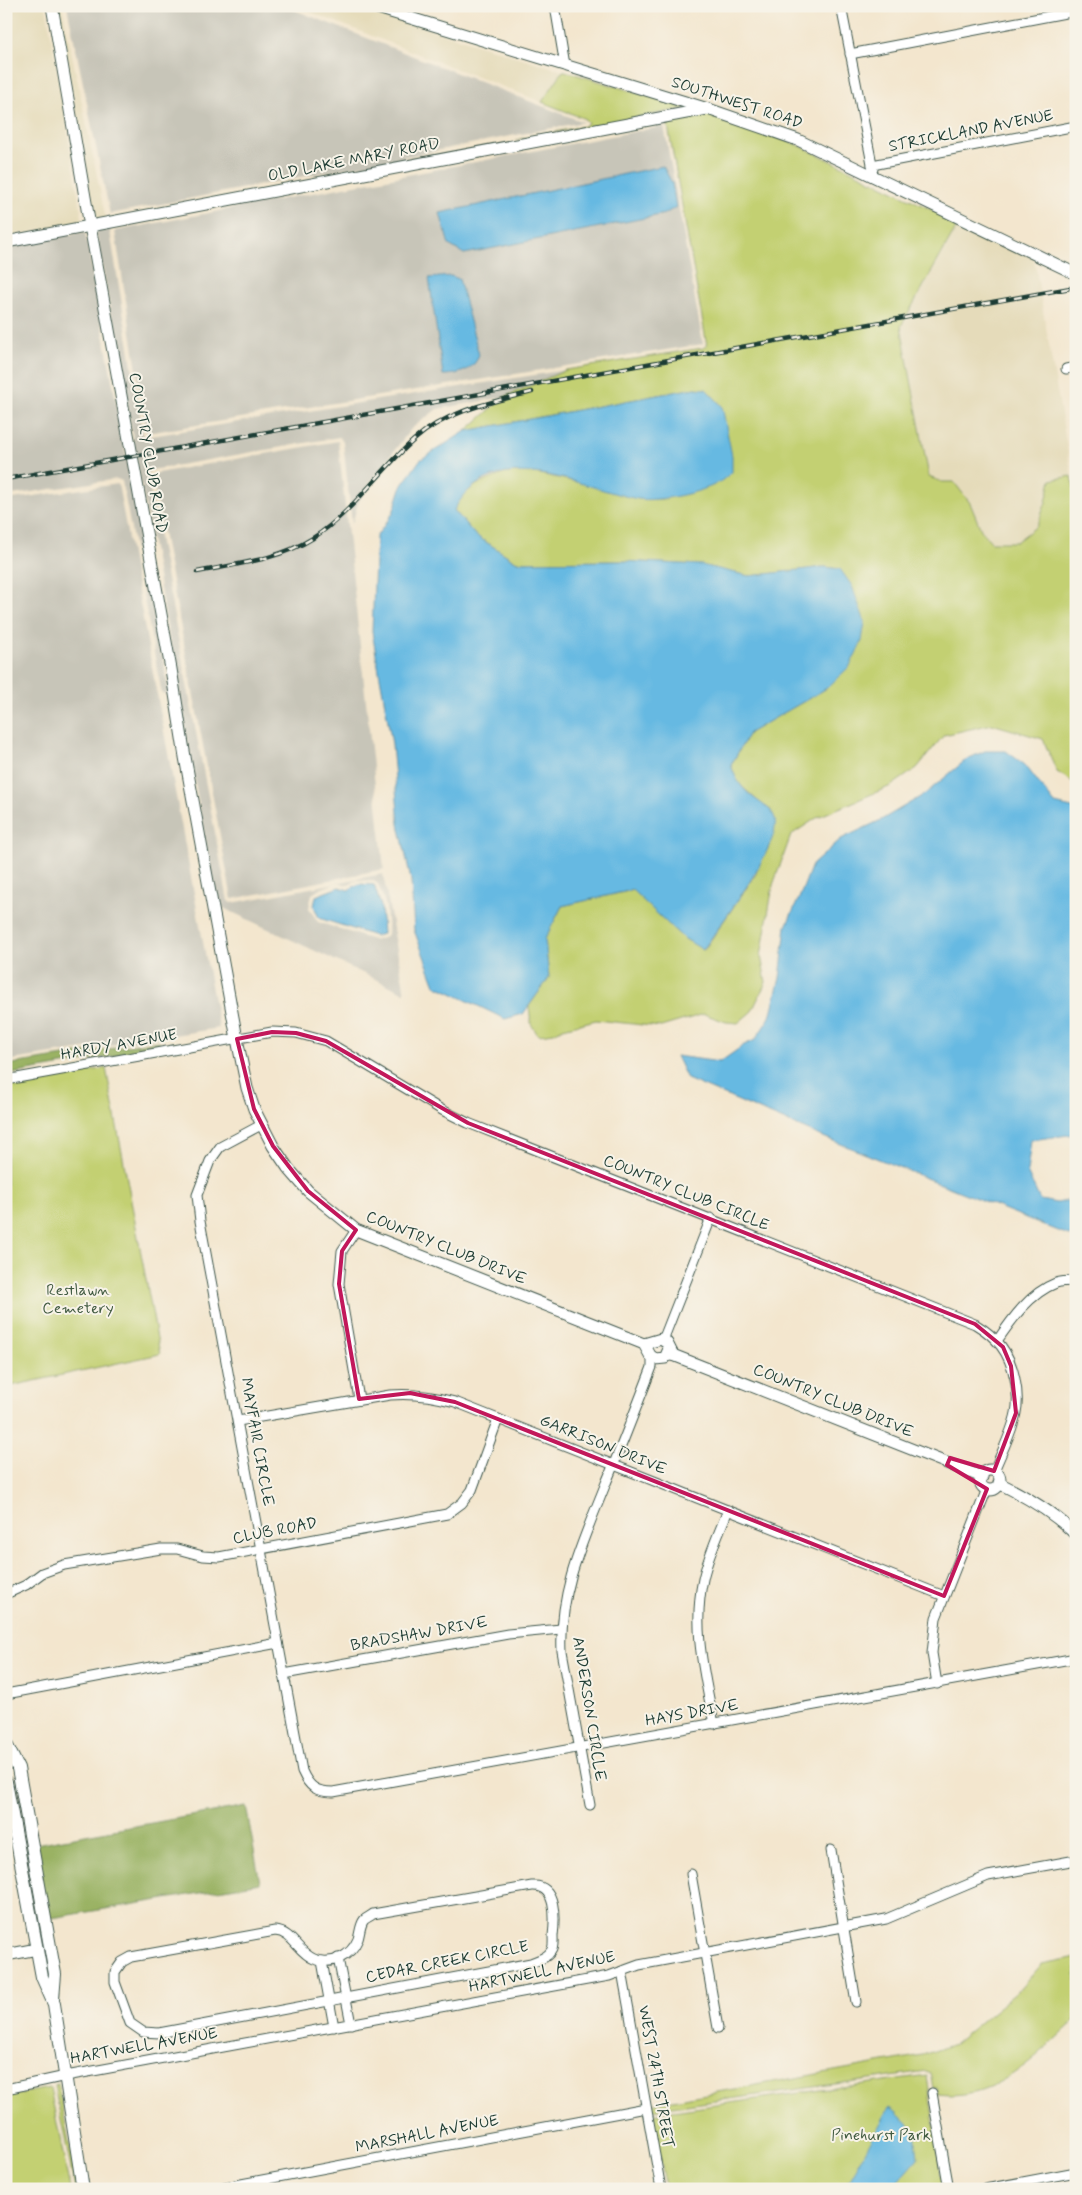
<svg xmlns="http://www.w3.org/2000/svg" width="1082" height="2195" font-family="Mynerve,sans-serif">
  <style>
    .built { fill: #e5dbba }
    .industrial { fill: #c7c5b8; fill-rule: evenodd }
    .green { fill: #c3d072; stroke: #718653 }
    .forest { fill: #9ab264; stroke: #5c784c }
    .water { fill: #66b9e2; stroke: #427b8b }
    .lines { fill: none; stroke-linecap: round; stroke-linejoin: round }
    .minor-casing { stroke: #3f564b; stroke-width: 11 }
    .tertiary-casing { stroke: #3f564b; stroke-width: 13 }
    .secondary-casing { stroke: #3f564b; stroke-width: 14 }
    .minor { stroke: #fff; stroke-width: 9 }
    .tertiary { stroke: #fff; stroke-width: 11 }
    .secondary { stroke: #fff; stroke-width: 12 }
    .rail-casing { stroke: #1f3d34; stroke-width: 4.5 }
    .rail { stroke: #f7f3e8; stroke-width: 2.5; stroke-dasharray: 8; stroke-linecap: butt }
    .marked { fill: none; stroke: #c2185b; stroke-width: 4; stroke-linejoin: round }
    .labels { text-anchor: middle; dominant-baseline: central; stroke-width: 4; stroke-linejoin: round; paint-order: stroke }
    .street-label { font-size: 16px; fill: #1f3d34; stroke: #f7f3e8 }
    .park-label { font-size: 16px; fill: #405a40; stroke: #f7f3e8 }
  </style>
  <rect width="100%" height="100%" fill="#f7f3e8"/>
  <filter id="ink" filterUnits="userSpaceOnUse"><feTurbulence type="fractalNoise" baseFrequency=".02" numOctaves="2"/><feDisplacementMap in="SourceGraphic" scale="10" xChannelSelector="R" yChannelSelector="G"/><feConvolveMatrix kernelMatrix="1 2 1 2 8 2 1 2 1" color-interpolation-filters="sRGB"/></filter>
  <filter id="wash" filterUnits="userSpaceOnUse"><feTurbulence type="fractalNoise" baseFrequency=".0096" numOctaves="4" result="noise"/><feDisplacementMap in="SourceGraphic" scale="20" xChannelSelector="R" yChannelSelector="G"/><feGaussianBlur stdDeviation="1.12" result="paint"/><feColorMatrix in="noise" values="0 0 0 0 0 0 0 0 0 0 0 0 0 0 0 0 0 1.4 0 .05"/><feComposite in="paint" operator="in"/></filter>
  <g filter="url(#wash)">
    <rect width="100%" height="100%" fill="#f3e6ce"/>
    <!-- built -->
    <g class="built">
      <polygon points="6,6 46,6 83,223 6,237"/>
      <polygon points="57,6 62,6 105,215 108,218 94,221"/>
      <polygon points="295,6 354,6 563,71 542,102"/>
      <polygon points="959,223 1034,259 1072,476 1051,480 1046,502 1037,526 1016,542 991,542 981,530 970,503 942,482 929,477 901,326"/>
    </g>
    <!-- industrial -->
    <g class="industrial">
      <polygon points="67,6 284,6 583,122 110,214"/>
      <polygon points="664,126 703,344 147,433 115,231"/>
      <path d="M113,227L110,231L143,434L145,437L566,370L504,397L437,409L411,429L370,482L358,503L352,524L343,441L339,437L151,470L147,474L228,901L232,903L383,874L405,993L217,905L96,230ZM358,880L374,881L378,884L386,906L388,933L384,938L373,940L318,922L309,908L312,894L320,889L338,882L348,885Z"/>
      <polygon points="85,232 165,670 169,693 162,694 122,481 117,479 6,496 6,246"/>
      <polygon points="338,441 384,869 232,899 152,474"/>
      <polygon points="118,484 219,1028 6,1061 6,500"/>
    </g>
    <!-- green -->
    <g class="green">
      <polygon points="563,71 565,71 687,108 516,140 584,126 588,124 585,119 542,102"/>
      <polygon points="707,114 796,144 869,179 870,182 873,181 959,223 901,326 929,477 942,482 954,482 970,503 981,530 991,542 1016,542 1037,526 1046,502 1051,480 1072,476 1076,499 1076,605 1069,611 1076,658 1076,784 1057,772 1043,739 992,724 944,735 917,768 891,786 818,817 791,835 773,885 761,956 766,982 752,1011 738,1023 726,1022 704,1014 661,1027 596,1020 563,1028 554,1033 538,1035 531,1024 529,1006 549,978 545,939 562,906 633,890 682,937 704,950 756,874 771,810 760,803 737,782 731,765 749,733 827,688 840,569 824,567 749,576 700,565 622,561 517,562 475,535 454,510 464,493 478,484 506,473 525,471 582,483 640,499 667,499 722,406 706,389 695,388 466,431 504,397 566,370 703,348 707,346 668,126 665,122"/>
      <polygon points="106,1068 160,1354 6,1387 6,1087"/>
      <path d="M1076,1957V2020C1037,2055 996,2102 938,2094L937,2087L934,2088L931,2073L926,2071L652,2110L651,2104L923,2055L954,2044L1018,1991L1042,1964Z"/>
      <polygon points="927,2075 943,2189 666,2189 652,2114"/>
      <polygon points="58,2084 78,2189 75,2189 54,2085"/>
      <polygon points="50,2088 70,2189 6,2189 6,2096"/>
    </g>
    <!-- forest -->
    <g class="forest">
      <polygon points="159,1041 160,1048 6,1075 6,1065"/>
      <polygon points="246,1806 260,1883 40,1920 30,1845"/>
    </g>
    <!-- water -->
    <g class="water">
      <polygon points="663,166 672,183 676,207 665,214 464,254 449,245 440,213"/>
      <path d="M451,276L459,279L479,355C474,370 458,375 443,375L429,278Z"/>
      <path d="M695,388L706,389L722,406L732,456V472C727,476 722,481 716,484C700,493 657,502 638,499C580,488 493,439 454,510L475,535L517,562L622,561L701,565L749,576L824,567L840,569L852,586L865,622L862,641L850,666L827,688L749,733L731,765C737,784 745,792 761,803C766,807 771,809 774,816C786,840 718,927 703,950L682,937L632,890L562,906L545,939L549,978L523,1014L505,1019L435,985L414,930L411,880L399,824L392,744L372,632L376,537L393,513L402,485L420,460L466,431Z"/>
      <polygon points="985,751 1006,751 1025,765 1055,804 1076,809 1076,1134 1031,1140 1027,1172 1040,1200 1057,1203 1076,1199 1076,1238 821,1136 687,1079 676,1056 720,1062 744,1045 755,1040 770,1017 780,978 786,926 800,896 812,865 841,839 881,820 925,794 967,759"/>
      <polygon points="359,884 374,885 381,906 383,934 375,936 319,918 314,906 316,896 339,887 348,890"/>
      <path d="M889,2108C901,2115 905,2123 915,2130L918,2158L897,2182L895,2189H844Z"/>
    </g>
  </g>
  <g filter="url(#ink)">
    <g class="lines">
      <defs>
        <g id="minor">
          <polyline points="555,6 565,66"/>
          <polyline points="841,6 873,169"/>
          <polyline points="850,54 1076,11"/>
          <polyline points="872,165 1076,126"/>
          <polyline points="1066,369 1076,367"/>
          <path d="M6,1080L272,1032L296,1033L326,1041L442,1110L468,1123L975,1324C985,1330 994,1337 1001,1346C1014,1363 1020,1393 1016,1413C1012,1433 1001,1453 994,1471"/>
          <path d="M261,1125L220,1147L210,1161L197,1195L200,1221L302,1771C309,1787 316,1792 333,1792L1076,1658"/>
          <polyline points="356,1230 342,1251 339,1284 359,1399"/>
          <path d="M997,1341C1012,1319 1030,1293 1056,1283C1062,1281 1070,1281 1076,1281"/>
          <polyline points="665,1342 665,1335 711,1218"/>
          <path d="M238,1421L390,1395C413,1393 433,1396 455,1402L944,1596"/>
          <polyline points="6,1594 26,1585 42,1573 64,1565 161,1549 177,1549 203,1556 219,1557 447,1514 462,1503 472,1490 498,1419"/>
          <polyline points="284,1674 508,1634 561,1629"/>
          <polyline points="937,1684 932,1653 936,1618 987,1489"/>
          <polyline points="6,1694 278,1643"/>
          <path d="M714,1724C705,1676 692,1629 703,1579C708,1556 719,1533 728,1510"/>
          <path d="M590,1805L562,1651C559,1589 584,1539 606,1483C622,1445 637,1406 652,1367V1358"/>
          <polyline points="831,1850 856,2002"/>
          <polyline points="691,1874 718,2028"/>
          <path d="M532,1886C557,1884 555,1919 553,1936C553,1941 554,1947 551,1951C547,1958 538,1960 531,1963L159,2033L143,2032L130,2023L115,1982V1972L122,1962L131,1957L275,1931C293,1932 297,1952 314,1959C332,1966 351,1956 358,1939C360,1933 360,1925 364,1920C366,1918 371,1916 373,1914Z"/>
          <polyline points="338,1958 351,2024"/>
          <polyline points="322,1961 334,2027"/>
          <polyline points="622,1971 661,2189"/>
          <polyline points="6,2089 66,2076 609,1976 639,1965 886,1919 988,1876 1076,1860"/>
          <polyline points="932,2093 949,2189"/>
          <polyline points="214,2189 646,2108"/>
          <polyline points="985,2189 1076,2172"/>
        </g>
        <g id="tertiary">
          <polyline points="52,6 90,226 171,669 185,757 237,1039 247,1088 254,1109 273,1146 288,1168 308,1191 356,1230 644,1344 650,1355 655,1359 665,1358 669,1349"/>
          <polyline points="371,6 708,109 798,140 1076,274"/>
          <polyline points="6,242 707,109"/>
          <polyline points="644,1344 661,1339 667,1343 673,1355"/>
          <polyline points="667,1355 673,1355 982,1477"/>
          <circle cx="990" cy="1480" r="10"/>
          <path d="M999,1483C1027,1497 1055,1513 1076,1535"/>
          <polyline points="6,1955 37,1949"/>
        </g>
        <g id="secondary">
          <polyline points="6,1744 18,1768 55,1974 53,1999"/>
          <polyline points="6,1782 42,1977 54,2004 83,2189"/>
        </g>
      </defs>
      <!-- minor casing -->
      <use href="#minor" class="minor-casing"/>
      <!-- tertiary casing -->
      <use href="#tertiary" class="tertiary-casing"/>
      <!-- secondary casing -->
      <use href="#secondary" class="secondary-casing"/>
      <!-- minor -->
      <use href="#minor" class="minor"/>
      <!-- tertiary -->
      <use href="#tertiary" class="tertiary"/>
      <!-- secondary -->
      <use href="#secondary" class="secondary"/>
      <defs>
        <g id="rail">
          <polyline points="6,479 1076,287"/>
          <path d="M197,572C237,564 278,560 313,538C353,512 379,471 414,440C446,411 492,402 532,392"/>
        </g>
      </defs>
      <!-- rail casing -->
      <use href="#rail" class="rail-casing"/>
      <!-- rail -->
      <use href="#rail" class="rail"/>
    </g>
  </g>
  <!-- marked area -->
  <path class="marked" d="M272,1032L296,1033L326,1041L468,1123L975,1324L1003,1347L1011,1366L1016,1413L994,1471L950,1458L947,1465L987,1489L944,1596L455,1402L410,1393L359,1399L339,1284L342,1251L356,1230L308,1191L273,1146L254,1109L237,1039Z"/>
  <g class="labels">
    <!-- street labels -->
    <g class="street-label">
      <text transform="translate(737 103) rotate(18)">SOUTHWEST ROAD</text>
      <text transform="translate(971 131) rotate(-11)">STRICKLAND AVENUE</text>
      <text transform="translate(354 160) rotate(-11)">OLD LAKE MARY ROAD</text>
      <text transform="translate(148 453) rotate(80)">COUNTRY CLUB ROAD</text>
      <text transform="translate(119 1045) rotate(-10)">HARDY AVENUE</text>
      <text transform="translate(686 1193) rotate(22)">COUNTRY CLUB CIRCLE</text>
      <text transform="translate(446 1248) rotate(22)">COUNTRY CLUB DRIVE</text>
      <text transform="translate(833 1401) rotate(22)">COUNTRY CLUB DRIVE</text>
      <text transform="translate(257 1442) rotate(80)">MAYFAIR CIRCLE</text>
      <text transform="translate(603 1445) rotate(22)">GARRISON DRIVE</text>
      <text transform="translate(275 1531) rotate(-11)">CLUB ROAD</text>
      <text transform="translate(419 1634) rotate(-10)">BRADSHAW DRIVE</text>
      <text transform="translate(589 1709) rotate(81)">ANDERSON CIRCLE</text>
      <text transform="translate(692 1713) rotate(-10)">HAYS DRIVE</text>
      <text transform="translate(447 1962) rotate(-11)">CEDAR CREEK CIRCLE</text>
      <text transform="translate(542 1972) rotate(-12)">HARTWELL AVENUE</text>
      <text transform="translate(144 2046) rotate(-10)">HARTWELL AVENUE</text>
      <text transform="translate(656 2077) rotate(80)">WEST 24TH STREET</text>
      <text transform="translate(427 2134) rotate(-11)">MARSHALL AVENUE</text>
    </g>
    <!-- park labels -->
    <g class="park-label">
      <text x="78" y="1290">Restlawn<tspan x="78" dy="18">Cemetery</tspan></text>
      <text x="881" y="2135">Pinehurst Park</text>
    </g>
  </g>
  <!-- margin -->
  <rect width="1082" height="2195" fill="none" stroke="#f7f3e8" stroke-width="25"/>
</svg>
